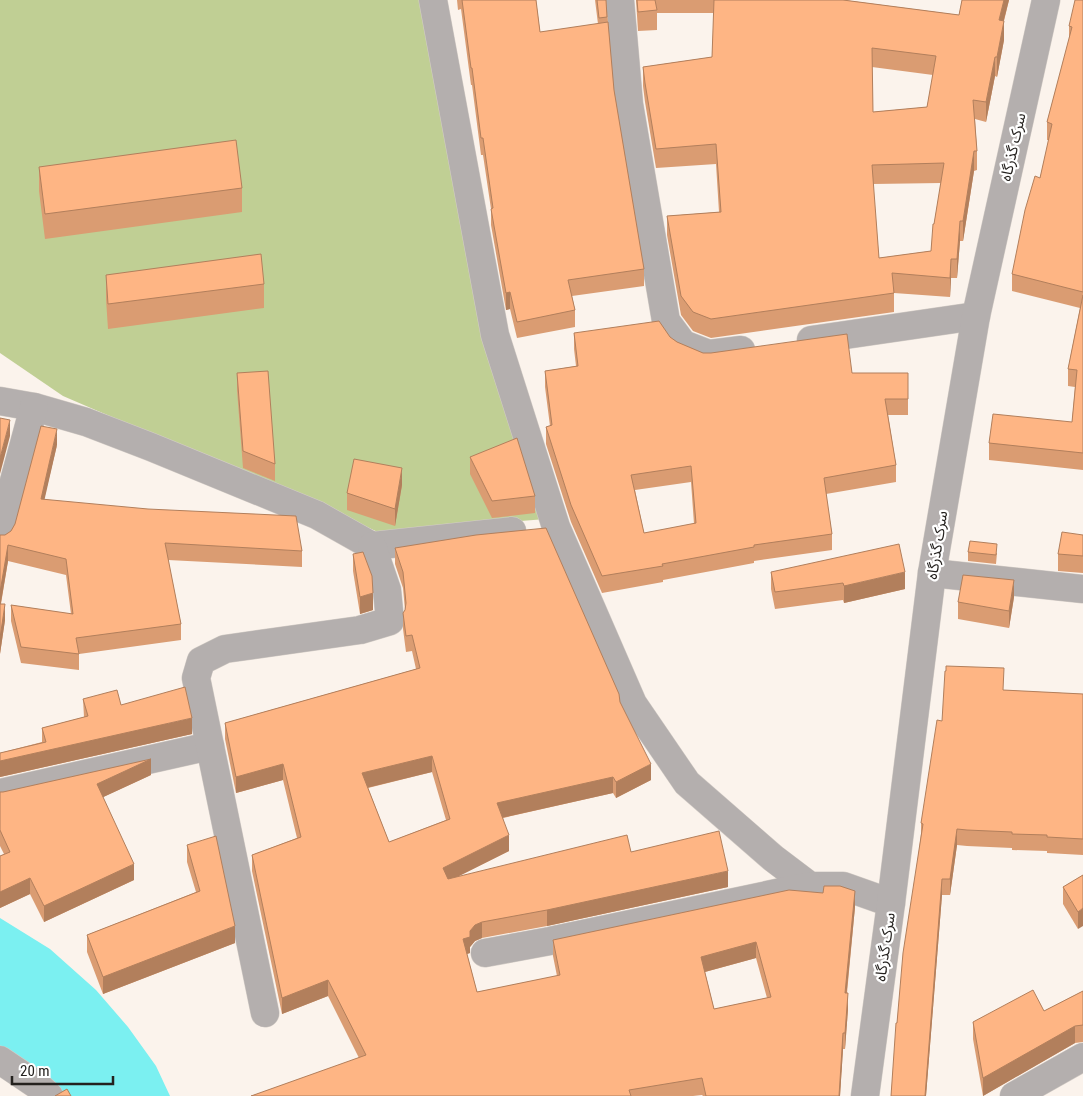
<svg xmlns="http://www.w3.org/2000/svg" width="1083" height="1096" font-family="'Roboto Condensed','Noto Sans Arabic',sans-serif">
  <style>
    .green { fill: #c0cf94 }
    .water { fill: #7bf0f1 }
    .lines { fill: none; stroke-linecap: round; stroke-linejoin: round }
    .minor-casing { stroke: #d4cdc7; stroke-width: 29 }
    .tertiary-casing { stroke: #d4cdc7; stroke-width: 29 }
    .minor { stroke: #b4afae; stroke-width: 28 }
    .tertiary { stroke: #b4afae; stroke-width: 28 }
    .wall { fill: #da9c72; fill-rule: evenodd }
    .shaded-wall { fill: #b27f5c }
    .building { fill: #feb584; stroke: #b27f5c; fill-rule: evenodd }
    .labels { text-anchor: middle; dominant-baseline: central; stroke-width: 4.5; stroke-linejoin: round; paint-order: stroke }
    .street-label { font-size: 15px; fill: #24211e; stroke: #fff }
  </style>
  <rect width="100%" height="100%" fill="#fbf3ec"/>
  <!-- green -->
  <polygon class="green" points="0,0 440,0 546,519 378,532 63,396 0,353"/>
  <!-- water -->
  <polygon class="water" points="0,918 50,949 96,990 128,1027 156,1066 170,1096 68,1096 46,1077 0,1047"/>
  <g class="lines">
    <defs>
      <g id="minor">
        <polyline points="433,0 495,335 556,527 633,704 687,783 773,858 810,886 843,886 891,903"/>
        <polyline points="620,0 629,104 666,321 683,344 709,354 741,350"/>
        <polyline points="811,340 976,316"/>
        <polyline points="0,401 34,407 86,422 151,447 317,515 372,546 512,531"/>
        <polyline points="0,536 14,481 34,407"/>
        <polyline points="932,573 1083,589"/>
        <polyline points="0,793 210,746"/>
        <polyline points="485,953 550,941 810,886"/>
        <polyline points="265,1013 196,678 201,661 225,649 360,630 390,621 387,590 372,546"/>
        <polyline points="0,1060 37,1085 49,1096"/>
        <polyline points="1014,1096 1083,1057"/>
      </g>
      <polyline id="tertiary" points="865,1096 891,903 932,573 976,316 1046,0"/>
    </defs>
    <!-- minor casing -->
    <use href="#minor" class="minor-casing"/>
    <!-- tertiary casing -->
    <use href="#tertiary" class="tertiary-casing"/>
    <!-- minor -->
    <use href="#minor" class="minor"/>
    <!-- tertiary -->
    <use href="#tertiary" class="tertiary"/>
  </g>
  <!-- wall -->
  <g class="wall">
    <polygon points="457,0 536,0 540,32 598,24 595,0 606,0 614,90 644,269 644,286 572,296 575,310 575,327 517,338 510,309 506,310 491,225 491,209 483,155 481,155 472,85 471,85 461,9 458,10"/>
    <path d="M636,0H844L959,15L962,0H1009L1004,21V40L997,77L995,76L986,122L975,119L977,151V170L974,171L963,241H960L957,278H951L950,297L894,293V312L711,338L693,331L681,315L667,235V216L719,212L716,164L656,168L645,102L643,86V67L712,57L714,13H657V30L638,31ZM872,67L933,75L927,107L873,112ZM941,183L934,224L931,251L879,258L873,184Z"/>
    <polygon points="1083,0 1083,470 989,460 989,443 1072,422 1075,387 1068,386 1068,369 1080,308 1012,291 1012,274 1040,178 1049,140 1047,140 1047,122 1069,41 1069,26"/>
    <polygon points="39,167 242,188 242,212 45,239 39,191"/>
    <polygon points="106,275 264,284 264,308 108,329 106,299"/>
    <path d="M574,333L670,337L677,342L703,353L852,373H908V415H888L896,465V482L826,494L832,534V550L754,561V563L663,580V582L602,593L571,522L546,444V427L550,426L545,387V371L576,366L574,349ZM691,482L694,524L644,533L635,490Z"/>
    <polygon points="237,373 275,464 275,481 243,468 237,390"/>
    <polygon points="57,445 44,499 302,551 302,567 168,560 181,624 181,640 79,654 79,670 21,663 11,621 11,605 71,614 66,575 8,561 1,604 5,620 0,654 0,535 5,535 11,531"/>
    <polygon points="470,457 535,496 535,513 492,518 470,474"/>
    <polygon points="402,485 395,526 347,510 347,493"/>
    <polygon points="1083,535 1083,573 1058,571 1058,554"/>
    <path d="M395,548L620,702L651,780L616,798L613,793L503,818L509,851L457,877L631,852L728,887L547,926L482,938L475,941L470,947V953L467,954L477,992L557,976L553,956V940L855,907L847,993L848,1009L845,1049H843L840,1096H703L702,1095L693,1096H251L359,1058L328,996L282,1014L252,871V855L297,838L283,780L236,793L225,739V723L416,669L412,651L406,652L403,629V613L405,610L403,588L395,564ZM432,772L446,820L389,842L368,788ZM756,958L767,998L714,1009L705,972Z"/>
    <polygon points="968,552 997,553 996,564 968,561"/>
    <polygon points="353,554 373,610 360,614 353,571"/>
    <polygon points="771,572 905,589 844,603 843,600 775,609 771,589"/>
    <polygon points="1014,597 1009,628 958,619 958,602"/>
    <polygon points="1003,690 1083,694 1083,855 1047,853 1047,851 1012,850 1012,848 967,846 957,845 950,895 942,895 926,1096 891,1096 897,1023 921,834 921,823 942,721"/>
    <polygon points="83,699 121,705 192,734 0,777 0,753 42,742 42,728 84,717"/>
    <polygon points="151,775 103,797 134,880 44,922 30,894 0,908 0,856 4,854 0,846 0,792"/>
    <polygon points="187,845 235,943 103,994 87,952 87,935 196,892 187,862"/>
    <polygon points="1083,875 1078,929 1063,904 1063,887"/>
    <polygon points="1083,991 1083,1042 1075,1043 983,1096 973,1039 973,1022 1044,1011"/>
  </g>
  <!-- shaded-wall -->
  <g class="shaded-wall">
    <polygon points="1004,0 1009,0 999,39 999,20"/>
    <polygon points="1004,21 1004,40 997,77 997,57"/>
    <polygon points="995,57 995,76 986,122 986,102"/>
    <polygon points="974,151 974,171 963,241 963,221"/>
    <polygon points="960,221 960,241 957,278 957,259"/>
    <polygon points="951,259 951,278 950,297 950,278"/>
    <polygon points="510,292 510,309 506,310 506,293"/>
    <polygon points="10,420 10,436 0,474 0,458"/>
    <polygon points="57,429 57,445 41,515 41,499"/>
    <polygon points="402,468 402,485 395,526 395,509"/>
    <polygon points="8,545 8,561 0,608 0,592"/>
    <polygon points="905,572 905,589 844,603 844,586"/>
    <polygon points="1014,580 1014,597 1009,628 1009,611"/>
    <polygon points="373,593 373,610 360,614 360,597"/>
    <polygon points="5,604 5,620 0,654 0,638"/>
    <polygon points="192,718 192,734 0,777 0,761"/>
    <polygon points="432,756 432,772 362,789 362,773"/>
    <polygon points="151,759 151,775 97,800 97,784"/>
    <polygon points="283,764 283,780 236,793 236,777"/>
    <polygon points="651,764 651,780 616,798 616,782"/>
    <polygon points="613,777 613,793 497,819 497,803"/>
    <polygon points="957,829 957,845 950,895 950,879"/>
    <polygon points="509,835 509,851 443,884 443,868"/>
    <polygon points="134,864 134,880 44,922 44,906"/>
    <polygon points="728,871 728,887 547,926 547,910"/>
    <polygon points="30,878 30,894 0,908 0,892"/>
    <polygon points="942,879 942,895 926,1096 925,1096"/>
    <polygon points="855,891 855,907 845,1009 845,993"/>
    <polygon points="1083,908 1083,926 1078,929 1078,912"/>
    <polygon points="482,922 482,938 475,941 470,947 470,953 463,955 463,939 470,931 475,925"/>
    <polygon points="235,926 235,943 103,994 103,977"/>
    <polygon points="756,942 756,958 701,973 701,957"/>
    <polygon points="328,980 328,996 282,1014 282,998"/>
    <polygon points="848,993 848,1009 845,1049 845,1033"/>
    <polygon points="1075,1026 1075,1043 983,1096 983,1078"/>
    <polygon points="843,1033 843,1049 840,1096 839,1096"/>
  </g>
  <!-- building -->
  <g class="building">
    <polygon points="462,0 536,0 540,32 608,22 614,90 644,269 568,280 575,310 517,322 510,292 506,293 491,209 493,208 483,138 481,138 472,68 471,68"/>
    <polygon points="597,0 606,0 607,17 599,18"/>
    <polygon points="637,0 655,0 657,10 638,12"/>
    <path d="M714,0H843L959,15L962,0H1004L999,20L1004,21L997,57H995L986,102L973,100L977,151H974L963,221H960L957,259H951L950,278L892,273L894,293L711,319L693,312L681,296L667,216L721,212L716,144L656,149L645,83L643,67L712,57ZM872,48L936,56L927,107L873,112ZM944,163L934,224H933L931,251L879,258L872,165Z"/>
    <polygon points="1075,0 1083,0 1083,292 1012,274 1025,210 1035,176 1040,178 1052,124 1047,122 1072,27 1069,26"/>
    <polygon points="236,140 242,188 45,214 39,167"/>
    <polygon points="261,254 264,284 108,304 106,275"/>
    <polygon points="1083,295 1083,453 989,443 993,414 1072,422 1077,370 1068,369"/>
    <path d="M659,321L670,337L677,342L703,353H711L847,334L852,373H908V399H885L896,465L824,478L832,534L754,545V547L662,564L663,566L602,576L571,505L546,427L552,425L545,371L578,366L574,333ZM691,466L696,523L644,533L631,475Z"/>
    <polygon points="268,371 275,464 243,451 237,373"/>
    <polygon points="0,418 10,420 0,458"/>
    <polygon points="41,426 57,429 41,499 148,509 296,516 302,551 165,543 181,624 76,638 79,654 21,647 11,605 73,614 66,559 8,545 0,592 0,535 5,535 11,531 15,524"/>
    <polygon points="517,438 535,496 492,501 470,457"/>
    <polygon points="354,459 402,468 395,509 347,493"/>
    <path d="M546,528L619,694L620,702L651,764L616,782L613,777L497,803L509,835L443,868L448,879L627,835L631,852L719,831L728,871L547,910L482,922L475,925L470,931V937L463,939L477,992L560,975L553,940L789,890L823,893L824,886H840L855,891L845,993H848L845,1033H843L839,1096H706L702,1078L629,1090L631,1096H251L366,1055L328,980L282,998L252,855L301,837L283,764L236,777L225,723L420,668L412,635L406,636L403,613L405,610L406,603L403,572L395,548L476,535ZM432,756L450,819L389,842L362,773ZM756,942L771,997L714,1009L701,957Z"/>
    <polygon points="1062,532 1083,535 1083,556 1058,554"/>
    <polygon points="970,541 997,544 996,555 968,552"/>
    <polygon points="899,544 905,572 844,586 843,583 775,592 771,572"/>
    <polygon points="363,552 372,576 373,593 360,597 353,554"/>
    <polygon points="963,575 1014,580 1009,611 958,602"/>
    <polygon points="0,604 5,604 0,638"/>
    <polygon points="946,666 1004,668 1003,690 1083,694 1083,839 1047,837 1047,835 1012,834 1012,832 967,830 957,829 950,879 942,879 925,1096 891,1096 896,1023 897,1023 903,953 923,824 921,823 937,720 942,721 945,671 946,671"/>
    <polygon points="185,687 192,718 0,761 0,753 46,742 42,728 88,716 83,699 117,690 121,705"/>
    <polygon points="151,759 97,784 134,864 44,906 30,878 0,892 0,856 10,852 0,830 0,792 3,792"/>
    <polygon points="216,836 235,926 103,977 87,935 200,891 187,845"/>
    <polygon points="1083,875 1083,908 1078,912 1063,887"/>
    <polygon points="1033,990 1044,1011 1083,991 1083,1025 1075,1026 983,1078 973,1022"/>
    <polygon points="67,1089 71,1096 55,1096"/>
  </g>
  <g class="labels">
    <!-- street labels -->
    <g class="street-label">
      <text transform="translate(1013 147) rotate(-77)">سرک گذرگاه</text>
      <text transform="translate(937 545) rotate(-81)">سرک گذرگاه</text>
      <text transform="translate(885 947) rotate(-82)">سرک گذرگاه</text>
    </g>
  </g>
  <!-- scale -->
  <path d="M12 1076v8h101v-8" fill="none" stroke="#24211e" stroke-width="2.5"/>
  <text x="20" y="1076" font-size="15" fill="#24211e" stroke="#ffffff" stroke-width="4" paint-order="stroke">20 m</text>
</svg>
